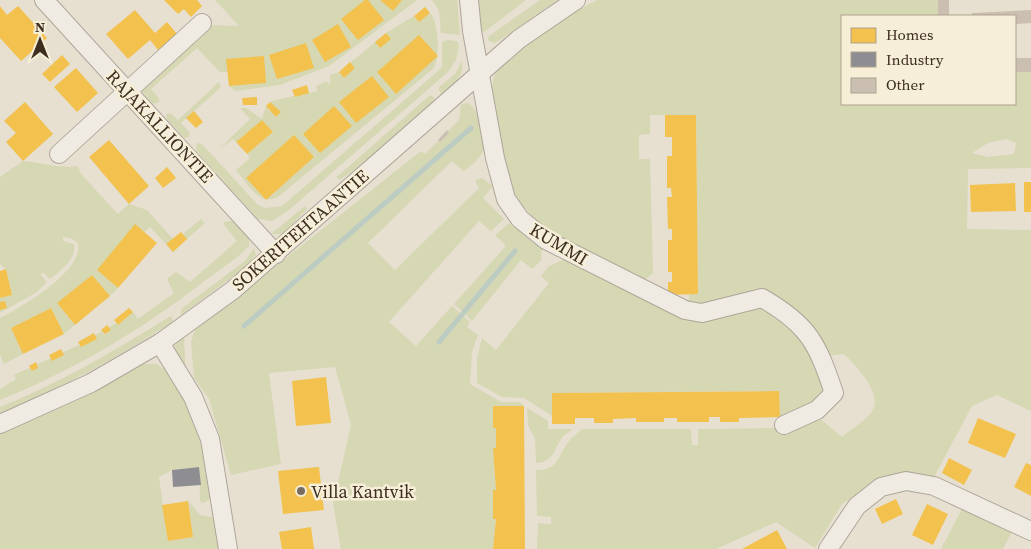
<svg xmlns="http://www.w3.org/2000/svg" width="1031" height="549" font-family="'Source Serif 4',serif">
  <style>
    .green { fill: #d6d7b3; fill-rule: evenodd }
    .homes { fill: #f2c14e }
    .industry { fill: #8d8d92 }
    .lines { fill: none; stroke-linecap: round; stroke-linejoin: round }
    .stream { stroke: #bcccc2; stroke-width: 5 }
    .building { fill: #cbbfb2 }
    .minor-casing { stroke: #ada599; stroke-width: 20 }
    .minor { stroke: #efebe3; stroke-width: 18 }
    .poi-dot { fill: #786c5e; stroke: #f7eed8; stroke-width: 2 }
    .labels { text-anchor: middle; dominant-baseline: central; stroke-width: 5; stroke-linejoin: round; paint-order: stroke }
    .street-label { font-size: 18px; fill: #3d2e20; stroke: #f7eed8 }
    .poi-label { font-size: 18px; fill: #3d2e20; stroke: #f7eed8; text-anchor: start }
  </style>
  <rect width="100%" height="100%" fill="#e7e0d1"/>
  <!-- green -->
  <g class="green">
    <polygon points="215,0 417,0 329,66 280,85 235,91 229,86 228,72 220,72 197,48 151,89 159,98 159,102 153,104 141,90 207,25 239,26"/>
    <path d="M431,0H457L460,35L441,33C440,22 441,6 431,0Z"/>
    <polygon points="474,0 526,0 484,32 480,31"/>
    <polygon points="540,0 558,0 500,40 494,43 488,40 489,36"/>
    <path d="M597,0H938V16H842V104H1015V72H1031V168L968,169L967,229L1031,230V411L997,395L972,406L934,477L896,473L881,479L842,504L815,548L776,522L716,549H537L538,523L551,524V517L537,516L536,470C560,471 558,453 570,440C573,436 578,434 581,429H691L692,445H698V429L787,428L817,416L842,437C851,429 866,421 872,411C884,394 855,365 844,354L826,356L800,314L773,294L759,292L698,307L682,300H689V294H698L696,115H650V134L639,135V159H650L653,273L646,279H639C592,256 533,234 509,184C502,168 500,146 498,129C495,111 488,89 496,72C508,47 572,14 597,0ZM1007,139L1016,143L1014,154L988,157L972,153L988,143Z"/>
    <path d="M430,13C439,22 440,57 434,68L278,197C259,207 248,184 236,170L250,158L247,154L273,132L262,120L236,142L233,139L218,150L250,119L240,108H246L262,119L266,106L276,117L280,112L270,102C273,100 309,93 317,91L316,86L326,81L330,85V75L339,72L386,33L414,16L419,22Z"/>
    <polygon points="448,40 457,41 459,45 456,60 448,72 289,210 272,221 258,219 196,151 197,143 202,144 258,205 265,208 282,206 438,71 442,66 442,42"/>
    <path d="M462,61C465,75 453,88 441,94L438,88L455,74Z"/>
    <polygon points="219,82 221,87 181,123 190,133 189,137 184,138 167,119 166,114 170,113 178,120"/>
    <polygon points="430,95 435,98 431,104 361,166 339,180 336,177 339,175"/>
    <path d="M468,103C479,110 486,131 485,145C484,155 471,167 463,171L452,161L368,243L395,270L479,188L475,180L482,178L493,186L483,198L504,219L491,231L479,221L389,322L416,346L452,306L470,322L467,327L478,335L472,352L470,384L501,402H520L524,406H493V428H496V448H493L496,490H493V519H496L493,549H341L333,504L351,425L335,367L269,373L281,464L231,475L209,399L194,378L191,342L195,330L421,151L425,154L459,120L461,104Z"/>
    <path d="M23,161C42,162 59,169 78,166L81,174L118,214L129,204L147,210L173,239L166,244L150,227L145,232L135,225L97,270L118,288L110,296L92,275L57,303L75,325L64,334L51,308L11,328L23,354L4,364L0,355V318C22,307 84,271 78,243L71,238L63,237V241L74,244C77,259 60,271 50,279L44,273L40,274L47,282L37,292L0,313V298L12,295L6,269L0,264V177Z"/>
    <polygon points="305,206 307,209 283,234 271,234"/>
    <polygon points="201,219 205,223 187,239 183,234"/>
    <path d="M232,221L249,235V246C237,259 221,269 207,279C145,328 74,370 0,400V389L16,379L14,375L77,346L116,323L118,325L133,312L138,319L174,293L167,279L176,272L190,282L237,241L224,225V222Z"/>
    <polygon points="509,223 542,249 541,261 532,269 521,260 472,321 454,304 506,246 495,235"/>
    <polygon points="254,248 256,255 243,269 181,315 181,309 246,260"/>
    <polygon points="565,259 580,262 682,315 759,301 791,322 829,387 796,419 780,417 778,391 552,393 552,416 524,398 502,397 477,383 477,358 482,338 496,350 549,283 541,276 549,266"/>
    <path d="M169,317H172L173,322C117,357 62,389 0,413V407C60,383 114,351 169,317Z"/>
    <polygon points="183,338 184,338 186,376 173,355 176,343"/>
    <polygon points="143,364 157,364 166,371 185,399 199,428 213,498 203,503 200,501 199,467 172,470 159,477 168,541 193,537 188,501 200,515 216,518 220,549 0,549 0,434 76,401"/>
    <path d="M527,408L548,421V429H573C570,431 566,434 563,436C554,448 555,462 536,463L535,439L528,425Z"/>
    <polygon points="963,507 1013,530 1003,549 941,549"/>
  </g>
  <!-- homes -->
  <g class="homes">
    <polygon points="164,0 197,0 202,6 191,17 184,9 178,14"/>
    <polygon points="365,0 368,0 384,20 358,40 341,19"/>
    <polygon points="380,0 402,0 393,11"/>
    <polygon points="0,6 7,15 18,6 47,38 21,61 0,38"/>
    <polygon points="425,7 430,13 419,22 414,16"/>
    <polygon points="135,10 155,33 167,22 177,34 158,50 150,40 128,59 106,34"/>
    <polygon points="338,24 351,47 325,62 312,40"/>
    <polygon points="386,33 391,39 380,48 375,42"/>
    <polygon points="419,35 438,56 396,94 377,72"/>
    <polygon points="306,43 314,68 277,79 269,55"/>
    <polygon points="62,55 70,64 50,82 42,74"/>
    <polygon points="264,56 266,83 229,86 226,59"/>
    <polygon points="350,62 355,68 344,78 339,72"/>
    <polygon points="76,68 98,93 77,112 54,87"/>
    <polygon points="372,76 389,97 356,123 339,102"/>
    <polygon points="307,85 309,93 295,97 292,90"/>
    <polygon points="257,97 257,105 243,105 242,98"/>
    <polygon points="25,102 53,134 23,161 6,142 16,133 4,121"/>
    <polygon points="270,102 281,112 276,117 266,106"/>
    <polygon points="334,106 352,126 320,153 303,134"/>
    <polygon points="194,111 203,122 196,128 186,118"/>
    <polygon points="665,115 696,115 698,294 668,295 668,282 672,282 672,272 668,272 668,240 672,240 672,229 668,229 667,197 672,197 671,188 667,188 667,156 672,156 672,137 665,137"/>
    <polygon points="262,120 273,132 247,154 236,142"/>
    <polygon points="294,135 314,157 266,200 246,178"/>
    <polygon points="109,140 149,186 129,204 89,157"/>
    <polygon points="167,167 176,178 163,188 155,178"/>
    <rect x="1024" y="182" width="7" height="30"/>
    <polygon points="1015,183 1016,211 971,212 970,185"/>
    <polygon points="135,224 157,243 118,288 97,270"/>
    <polygon points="181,232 187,239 173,252 166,244"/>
    <polygon points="6,269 12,295 0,298 0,271"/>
    <polygon points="92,275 110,296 75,325 57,303"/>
    <polygon points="5,301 7,308 0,310 0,302"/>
    <polygon points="51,308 64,334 23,354 11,328"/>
    <polygon points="129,308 133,312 118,325 114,320"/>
    <polygon points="107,325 111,330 105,334 101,330"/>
    <polygon points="94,333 97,339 81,347 78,342"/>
    <polygon points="61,349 64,355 52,361 49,355"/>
    <polygon points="36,362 38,368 32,371 29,366"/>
    <polygon points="326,377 331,423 296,426 292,381"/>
    <polygon points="779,391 780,417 739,418 739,422 720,422 720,417 709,417 709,422 677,422 677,418 664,418 664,422 636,422 636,418 613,419 613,423 594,423 594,418 575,418 575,424 552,424 552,393"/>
    <polygon points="493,406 524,406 525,549 493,549 496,519 493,519 493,490 496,490 493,448 496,448 496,428 493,428"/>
    <polygon points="978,418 1016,434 1005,458 968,443"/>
    <polygon points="949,458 972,470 964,485 942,473"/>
    <polygon points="1026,463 1031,465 1031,496 1014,487"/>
    <polygon points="319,467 324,510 283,514 278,471"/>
    <polygon points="896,499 903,514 882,524 875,509"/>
    <polygon points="188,501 193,537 168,541 162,505"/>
    <polygon points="927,504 948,514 933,545 912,535"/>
    <polygon points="311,527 314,549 282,549 279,532"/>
    <polygon points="777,530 787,549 742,549"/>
  </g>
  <!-- industry -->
  <polygon class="industry" points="199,467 201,485 173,487 172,470"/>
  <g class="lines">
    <!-- stream -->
    <g class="stream">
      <polyline points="244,326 471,128"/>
      <polyline points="439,342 515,251"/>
    </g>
  </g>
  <!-- building -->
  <g class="building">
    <rect x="938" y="0" width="11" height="16"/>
    <polygon points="1031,10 1031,23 1015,24 1015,16 972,16 972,13"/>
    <rect x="1015" y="58" width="16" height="14"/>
    <polygon points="447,130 449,133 440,142 438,140"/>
  </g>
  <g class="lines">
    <defs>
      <g id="minor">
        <polyline points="44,0 276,254"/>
        <path d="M469,0L472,31L495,158L506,199L520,219L546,240L685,310L702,313L762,298C809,325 817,343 834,393L817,410L784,425"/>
        <polyline points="59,154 202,23"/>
        <polyline points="160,343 193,397 210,439 228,549"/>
        <polyline points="0,424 91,383 160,343 233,290 519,39 576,0"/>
        <polyline points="828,549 857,506 881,487 906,481 934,486 1031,531"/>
      </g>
    </defs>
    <!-- minor casing -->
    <use href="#minor" class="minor-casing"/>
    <!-- minor -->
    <use href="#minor" class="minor"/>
  </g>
  <!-- markers -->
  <circle class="poi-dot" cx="301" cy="491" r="5"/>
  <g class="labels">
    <!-- street labels -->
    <g class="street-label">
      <text transform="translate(160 126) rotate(47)">RAJAKALLIONTIE</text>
      <text transform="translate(300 230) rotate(-41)">SOKERITEHTAANTIE</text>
      <text transform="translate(559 244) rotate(31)">KUMMI</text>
    </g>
    <!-- poi labels -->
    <g class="poi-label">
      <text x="311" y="491">Villa Kantvik</text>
    </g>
  </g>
  <!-- legend -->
  <rect x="841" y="15" width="175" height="90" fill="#f7eed8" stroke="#ada18e"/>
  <rect x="851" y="28" width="25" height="15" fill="#f2c14e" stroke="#ada18e"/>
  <text x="886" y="40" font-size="15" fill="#3d2e20">Homes</text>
  <rect x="851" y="52" width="25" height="15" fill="#8d8d92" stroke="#ada18e"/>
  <text x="886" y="65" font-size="15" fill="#3d2e20">Industry</text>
  <rect x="851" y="78" width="25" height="15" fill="#cbbfb2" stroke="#ada18e"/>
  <text x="886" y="90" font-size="15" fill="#3d2e20">Other</text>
  <!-- north arrow -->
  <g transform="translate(40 40)" stroke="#f7eed8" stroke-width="4" paint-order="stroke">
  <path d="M0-4L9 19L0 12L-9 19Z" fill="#3d2e20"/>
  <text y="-8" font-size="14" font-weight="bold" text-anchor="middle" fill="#3d2e20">N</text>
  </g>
</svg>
